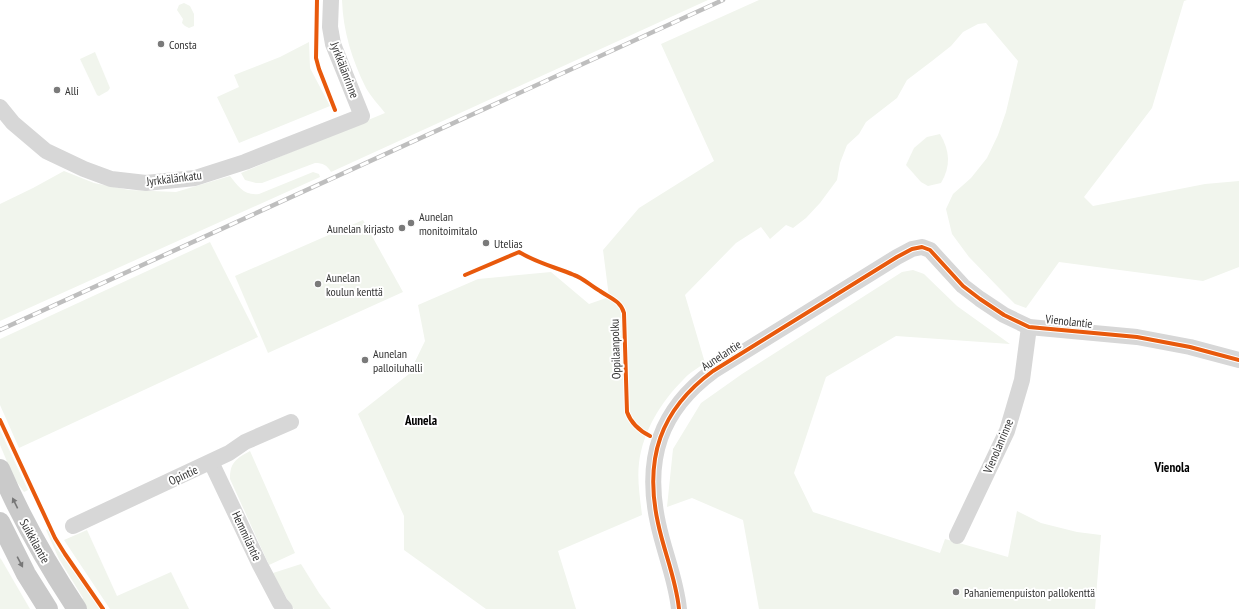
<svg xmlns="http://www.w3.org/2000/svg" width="1239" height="609" font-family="'PT Sans Narrow',sans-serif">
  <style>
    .green { fill: #f1f5ed }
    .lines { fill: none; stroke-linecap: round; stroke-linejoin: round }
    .minor { stroke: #d7d7d7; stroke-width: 16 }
    .major { stroke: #cacaca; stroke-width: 20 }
    .rail-casing { stroke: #bebebe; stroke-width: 4.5 }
    .rail { stroke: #fff; stroke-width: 3; stroke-dasharray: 9; stroke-linecap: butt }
    .cycleway-casing { stroke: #fff; stroke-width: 6 }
    .cycleway { stroke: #e8590c; stroke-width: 4 }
    .oneway { fill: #777 }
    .poi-dot { fill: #7a7a7a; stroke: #fff; stroke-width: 1.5 }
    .labels { text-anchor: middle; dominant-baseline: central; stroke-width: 4; stroke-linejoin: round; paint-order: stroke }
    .poi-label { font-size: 12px; fill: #333; stroke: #fff; text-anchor: start }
    .street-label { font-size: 12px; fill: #333; stroke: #fff }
    .neighbourhood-label { font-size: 13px; font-weight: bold; fill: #000; stroke: #fff }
  </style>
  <rect width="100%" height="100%" fill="#fff"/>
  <!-- green -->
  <g class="green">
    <path d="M342,0H708L331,172C327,165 323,163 315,163L262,183H256L245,180L241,173L385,113C379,105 371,97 366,88C352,60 343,31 342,0Z"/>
    <path d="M759,0H1187L1184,1L1152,108L1084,197L1093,206L1205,184L1239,181V267L1203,281L1059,262L1026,308L1015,304L1001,290L969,257L952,234L946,209L953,194L971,178L987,158L998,135L1006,112L1018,61L986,23L978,24L963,32L951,46L932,61L907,80L897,98L866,122L859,134L847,145L840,163L837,180L820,203L806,218L793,228L786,225L770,239L761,227L736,243L685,295L705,363C698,368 689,373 683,380C661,402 643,431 639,463C637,480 640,498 642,515L558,551L576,609H486L404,550V516L358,414L409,374L425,341L418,305L478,279L551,272L589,304L609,297L603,250L639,208L714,161L661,44Z"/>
    <polygon points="184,3 190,6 194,14 194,26 189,28 185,26 182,23 183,19 177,10 179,5"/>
    <polygon points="309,42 310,68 330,106 239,143 217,97 239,87 234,75 280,57"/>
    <polygon points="95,52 110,88 108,91 99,96 97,95 80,59"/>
    <path d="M940,134C950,151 951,166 941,183L928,186L921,182L906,165L914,148L927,137Z"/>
    <path d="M64,171L94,183L129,190L176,192L230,176C238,186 244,196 259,194L313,172L319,174L320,177L0,321V204L33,188Z"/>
    <polygon points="363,220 403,292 268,353 235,276"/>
    <polygon points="210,242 258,337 19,448 0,405 0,339"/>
    <polygon points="913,270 924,274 957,306 1010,344 896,336 826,377 794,473 813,512 940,553 945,539 1008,557 1017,511 1041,523 1077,532 1101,535 1095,609 759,609 743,520 692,498 667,507 673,449 701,403 742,374 902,272"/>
    <polygon points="0,430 28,490 24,492 14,478 0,445"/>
    <path d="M250,451L295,553L269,565L230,479C230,462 236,459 250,451Z"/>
    <polygon points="48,529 56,547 100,609 86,609 80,601 83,598 59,559 46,530"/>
    <polygon points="87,530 117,596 171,572 189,609 110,609 64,540"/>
    <polygon points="0,558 1,559 30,609 0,609"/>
    <polygon points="301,564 319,593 331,609 294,609 292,607 279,585 273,573"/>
  </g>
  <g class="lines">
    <!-- minor -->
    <g class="minor">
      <polyline points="0,107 13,123 46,151 84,169 111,179 146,183 195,178 245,162 362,116 333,44 330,27 331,0"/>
      <polyline points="211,462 260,565 280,603 285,609"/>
      <polyline points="73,526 229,453 245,442 291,422"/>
      <polyline points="957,536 1007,431 1022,380 1029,327"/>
      <path d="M679,609C676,579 664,552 658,523C644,459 660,410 713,371L897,257L912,249L922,247L930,250L963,286L980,299L1004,315L1029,327L1137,337L1190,347L1239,360"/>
    </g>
    <!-- major -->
    <g class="major">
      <path d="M0,469C21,518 47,564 77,609"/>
      <polyline points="0,522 26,574 48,609"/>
    </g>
    <defs>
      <polyline id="rail" points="0,330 723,0"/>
    </defs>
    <!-- rail casing -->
    <use href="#rail" class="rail-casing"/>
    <!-- rail -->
    <use href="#rail" class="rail"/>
    <defs>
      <g id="cycleway">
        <polyline points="317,0 316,58 319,69 335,110"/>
        <path d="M465,275L519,252C537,263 555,267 574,275C583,278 591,286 600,291C610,298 621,301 624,313L627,412C631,423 640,431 650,436"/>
        <polyline points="0,420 55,538 65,554 103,609"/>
        <path d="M679,609C676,579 664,552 658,523C644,459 660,410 713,371L897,257L912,249L922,247L930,250L963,286L980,299L1004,315L1029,327L1137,337L1190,347L1239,360"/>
      </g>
    </defs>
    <!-- cycleway casing -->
    <use href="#cycleway" class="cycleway-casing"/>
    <!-- cycleway -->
    <use href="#cycleway" class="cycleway"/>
  </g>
  <!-- one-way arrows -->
  <defs><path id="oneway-solid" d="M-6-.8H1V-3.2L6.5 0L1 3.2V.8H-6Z"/></defs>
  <g class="oneway">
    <use href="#oneway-solid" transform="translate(15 503) rotate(-116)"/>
    <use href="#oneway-solid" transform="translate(20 562) rotate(62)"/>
  </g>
  <!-- markers -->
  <g class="poi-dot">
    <circle cx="161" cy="44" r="4"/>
    <circle cx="57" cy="90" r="4"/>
    <circle cx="411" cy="223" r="4"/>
    <circle cx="402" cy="228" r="4"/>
    <circle cx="486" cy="243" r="4"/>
    <circle cx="318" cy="284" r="4"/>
    <circle cx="365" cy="360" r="4"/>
    <circle cx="956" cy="592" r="4"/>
  </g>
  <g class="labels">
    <!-- poi labels -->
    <g class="poi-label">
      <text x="169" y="44">Consta</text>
      <text x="65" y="90">Alli</text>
      <text x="419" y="216">Aunelan<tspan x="419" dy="14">monitoimitalo</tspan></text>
      <text x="394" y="228" text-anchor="end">Aunelan kirjasto</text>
      <text x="494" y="243">Utelias</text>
      <text x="326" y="277">Aunelan<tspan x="326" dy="14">koulun kenttä</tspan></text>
      <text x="373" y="353">Aunelan<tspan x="373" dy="14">palloiluhalli</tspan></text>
      <text x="964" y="592">Pahaniemenpuiston pallokenttä</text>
    </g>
    <!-- street labels -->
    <g class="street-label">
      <text transform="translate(345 70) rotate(69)">Jyrkkälänrinne</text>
      <text transform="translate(174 178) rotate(-7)">Jyrkkälänkatu</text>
      <text transform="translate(1069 321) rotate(6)">Vienolantie</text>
      <text transform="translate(615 349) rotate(-92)">Oppilaanpolku</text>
      <text transform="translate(721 355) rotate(-33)">Aunelantie</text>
      <text transform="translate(998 446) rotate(-67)">Vienolanrinne</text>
      <text transform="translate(183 475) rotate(-25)">Opintie</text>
      <text transform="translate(247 536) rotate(65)">Hemmiläntie</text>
      <text transform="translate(35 541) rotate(61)">Suikkilantie</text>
    </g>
    <!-- neighbourhood labels -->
    <g class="neighbourhood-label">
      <text x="421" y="420">Aunela</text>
      <text x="1172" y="467">Vienola</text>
    </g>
  </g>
</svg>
